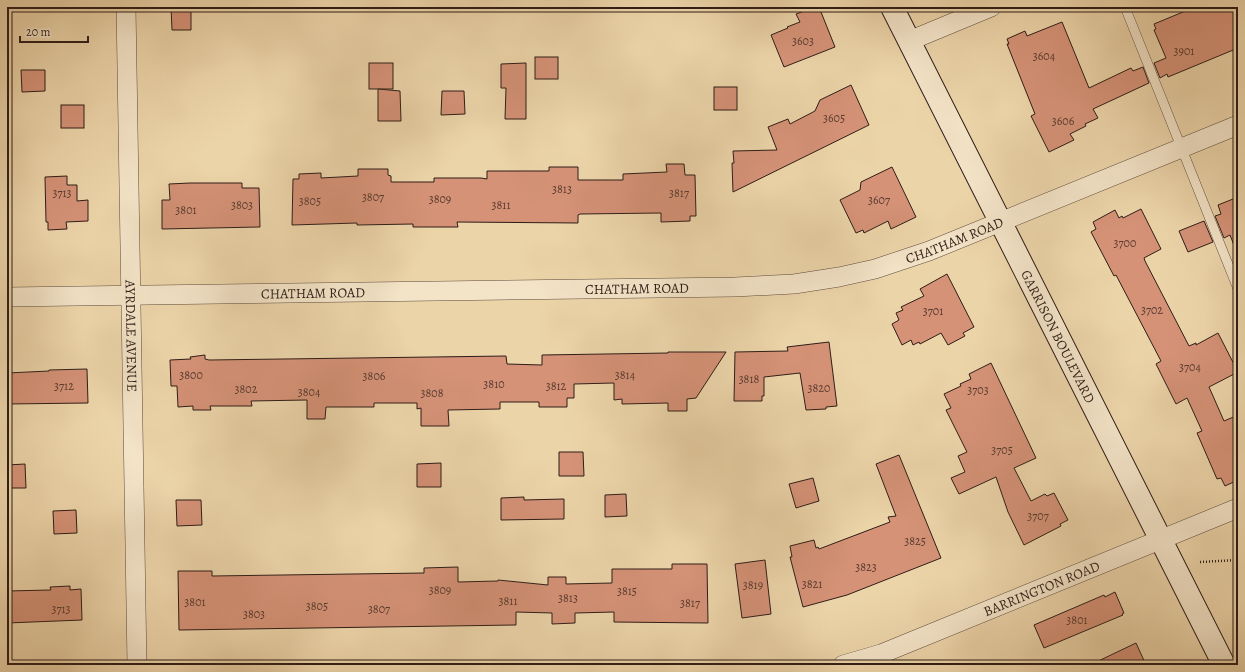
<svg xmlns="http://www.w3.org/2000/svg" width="1245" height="672" font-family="Alegreya,serif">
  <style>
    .building { fill: #d59277; stroke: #2e1d17 }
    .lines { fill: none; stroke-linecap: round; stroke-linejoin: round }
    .service-casing { stroke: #5e4b3c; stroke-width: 10 }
    .minor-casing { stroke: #5e4b3c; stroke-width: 20 }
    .secondary-casing { stroke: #2e1d17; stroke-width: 24 }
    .path { stroke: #2e1d17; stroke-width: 2.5; stroke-dasharray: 1 2; stroke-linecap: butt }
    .service { stroke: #f3e3c7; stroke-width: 9 }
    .minor { stroke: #f3e3c7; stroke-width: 19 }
    .secondary { stroke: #f3e3c7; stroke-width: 22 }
    .labels { text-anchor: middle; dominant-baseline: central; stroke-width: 3; stroke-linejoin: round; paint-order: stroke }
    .number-label { font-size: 12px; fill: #583a2f }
    .street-label { font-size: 14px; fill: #2e1d17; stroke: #f3e3c7 }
  </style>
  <rect width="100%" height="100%" fill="#ecd4a9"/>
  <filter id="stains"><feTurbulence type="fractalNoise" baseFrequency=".005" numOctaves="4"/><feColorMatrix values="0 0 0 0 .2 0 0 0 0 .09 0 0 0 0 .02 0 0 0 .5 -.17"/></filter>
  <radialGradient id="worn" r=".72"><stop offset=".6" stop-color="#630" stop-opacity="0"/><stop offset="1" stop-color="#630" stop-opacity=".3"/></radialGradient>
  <!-- building -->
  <g class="building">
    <polygon points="171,7 191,7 191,30 172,30"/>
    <polygon points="815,7 819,7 835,47 784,67 771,35 788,28 787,27 800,22 796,14"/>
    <polygon points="1195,7 1238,7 1238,48 1168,77 1167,74 1160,78 1154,63 1166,58 1154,30 1156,29 1154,24"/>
    <polygon points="1062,22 1089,88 1131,68 1133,71 1143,67 1149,83 1093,109 1098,118 1085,124 1086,126 1070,134 1074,140 1049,152 1031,116 1035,114 1007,44 1009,44 1007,39 1025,31 1027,36"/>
    <rect x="535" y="57" width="23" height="22"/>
    <rect x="369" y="63" width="24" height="26"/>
    <polygon points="526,63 526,119 505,119 506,88 501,88 501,64"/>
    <polygon points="21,70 45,70 45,91 22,92"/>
    <polygon points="851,85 869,125 733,192 732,163 734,163 733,151 777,150 768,127 788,119 790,124 815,111 820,100"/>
    <rect x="714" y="87" width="23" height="23"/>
    <polygon points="378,89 400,91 401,121 378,121"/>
    <polygon points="442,91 464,91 465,114 441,115"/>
    <rect x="61" y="105" width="23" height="23"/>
    <polygon points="666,164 684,164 685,175 695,175 696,216 690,216 690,221 661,222 661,213 580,214 578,215 578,223 457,222 458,227 413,227 413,224 357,225 357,223 292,225 293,179 299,179 299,174 321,173 321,178 358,176 358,169 388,169 388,175 391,176 391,182 434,182 434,178 481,178 487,179 487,171 549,171 549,167 578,167 578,180 623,180 623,174 667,172"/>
    <polygon points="892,167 916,217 891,229 888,221 864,233 863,230 856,233 840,200 860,190 861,182"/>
    <polygon points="67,176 67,185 77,185 77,201 88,200 88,221 66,222 67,229 48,230 48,222 46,222 45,177"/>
    <polygon points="190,183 242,183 242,188 259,188 260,227 162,229 162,200 170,200 169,184"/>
    <polygon points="1238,197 1238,252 1237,253 1230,235 1224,238 1215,216 1221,214 1218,205"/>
    <polygon points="1141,209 1161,249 1144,258 1145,261 1189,346 1196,343 1196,345 1218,333 1238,372 1209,387 1224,421 1238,415 1238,480 1225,486 1221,478 1217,479 1204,449 1197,433 1202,431 1187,398 1176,404 1156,364 1161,361 1116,275 1114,276 1091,232 1096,229 1093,222 1115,210 1119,218 1122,216 1123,218"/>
    <polygon points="1204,221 1213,242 1188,252 1179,231"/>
    <polygon points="947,274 974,327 963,333 965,336 948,345 941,333 920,344 919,342 913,345 911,340 902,345 892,324 899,320 896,313 903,310 901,307 924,296 920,289"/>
    <polygon points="829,342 837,406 826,407 826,409 806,410 800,373 764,377 764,396 762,396 762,401 734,401 735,352 788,351 787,347"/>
    <polygon points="668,352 726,352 696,398 687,399 687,411 668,411 668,403 622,404 622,399 614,400 614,383 574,384 574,398 567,398 567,407 539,407 539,402 500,402 500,409 448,410 449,426 421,426 421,408 417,409 417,403 374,403 374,407 326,407 325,419 307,419 307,400 251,401 252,406 210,406 211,410 193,410 193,406 178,407 177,386 171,386 170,360 191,359 190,357 205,355 205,359 209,360 506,356 507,364 542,365 542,355 668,353"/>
    <polygon points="991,363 1036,458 1014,468 1031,501 1045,494 1047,496 1054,493 1068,520 1060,524 1061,526 1024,545 1008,512 996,477 959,494 951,478 965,472 958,456 967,452 946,410 951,408 944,394 961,386 960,384 971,379 969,374"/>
    <polygon points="87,369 88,403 7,404 7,373 49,371 49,370"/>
    <polygon points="559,452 583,452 584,476 559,476"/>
    <polygon points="899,455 941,558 847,595 803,607 790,557 792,557 790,546 814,540 816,548 818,547 819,549 890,522 888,517 896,516 876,464"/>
    <polygon points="441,463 441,487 417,487 417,464"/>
    <polygon points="25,464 26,488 7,488 7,465"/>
    <polygon points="813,478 819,501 796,508 789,484"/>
    <polygon points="626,494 627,516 605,517 605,495"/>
    <polygon points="524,497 524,500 564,499 564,519 501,520 501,498"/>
    <polygon points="176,500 201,500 202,525 177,526"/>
    <polygon points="76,510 77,533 54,534 53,511"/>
    <polygon points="765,560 771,614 742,618 735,564"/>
    <polygon points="672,564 707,564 708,623 614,622 614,612 575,613 575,623 552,624 552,613 516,612 516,625 179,630 178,571 212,571 212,576 424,573 424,568 458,567 458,582 498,581 498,580 548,585 548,577 566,577 566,584 612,583 612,569 672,569"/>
    <polygon points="70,586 70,590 81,589 82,620 7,623 7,591 51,590 50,587"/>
    <polygon points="1115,592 1124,613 1122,614 1123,615 1044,648 1034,625 1104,595 1105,597"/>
    <polygon points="1136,643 1146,665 1090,665"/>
  </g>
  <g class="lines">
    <defs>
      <polyline id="service" points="1125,7 1238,289"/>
      <g id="minor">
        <path id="s1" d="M126,7L137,665"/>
        <polyline points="909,41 991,7"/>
        <path id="s2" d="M7,297L735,287L794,284L839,277L875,269L929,251L1238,125"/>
        <path id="s3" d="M843,665L881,654L1238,508"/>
      </g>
      <g id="secondary">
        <path id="s4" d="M892,7L1224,665"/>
      </g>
    </defs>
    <!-- service casing -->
    <use href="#service" class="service-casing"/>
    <!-- minor casing -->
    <use href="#minor" class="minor-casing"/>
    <!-- secondary casing -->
    <use href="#secondary" class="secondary-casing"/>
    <!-- path -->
    <polyline class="path" points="1200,562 1238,560"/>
    <!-- service -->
    <use href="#service" class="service"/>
    <!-- minor -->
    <use href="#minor" class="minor"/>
    <!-- secondary -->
    <use href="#secondary" class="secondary"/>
  </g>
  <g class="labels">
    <!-- number labels -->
    <g class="number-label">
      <text x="803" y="41">3603</text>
      <text x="1184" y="51">3901</text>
      <text x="1044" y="56">3604</text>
      <text x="834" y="118">3605</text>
      <text x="1063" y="121">3606</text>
      <text x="562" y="189">3813</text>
      <text x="62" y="193">3713</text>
      <text x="679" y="193">3817</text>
      <text x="373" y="197">3807</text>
      <text x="440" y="199">3809</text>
      <text x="879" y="200">3607</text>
      <text x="310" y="201">3805</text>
      <text x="242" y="205">3803</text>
      <text x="501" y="205">3811</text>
      <text x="186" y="210">3801</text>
      <text x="1125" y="243">3700</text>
      <text x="1152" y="310">3702</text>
      <text x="933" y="311">3701</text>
      <text x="1190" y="367">3704</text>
      <text x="191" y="375">3800</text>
      <text x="625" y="375">3814</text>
      <text x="374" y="376">3806</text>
      <text x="749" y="379">3818</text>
      <text x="494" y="384">3810</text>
      <text x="64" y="386">3712</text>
      <text x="556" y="386">3812</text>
      <text x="819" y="388">3820</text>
      <text x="246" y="389">3802</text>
      <text x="978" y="390">3703</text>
      <text x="309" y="392">3804</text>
      <text x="432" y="393">3808</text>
      <text x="1002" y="450">3705</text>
      <text x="1038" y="516">3707</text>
      <text x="915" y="541">3825</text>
      <text x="866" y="567">3823</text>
      <text x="812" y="584">3821</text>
      <text x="753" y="585">3819</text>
      <text x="440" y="590">3809</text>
      <text x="627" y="591">3815</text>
      <text x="568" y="598">3813</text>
      <text x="508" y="601">3811</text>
      <text x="195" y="602">3801</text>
      <text x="690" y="603">3817</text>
      <text x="317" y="606">3805</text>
      <text x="61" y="609">3713</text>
      <text x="379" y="609">3807</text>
      <text x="254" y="614">3803</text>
      <text x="1077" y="620">3801</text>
    </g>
    <!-- street labels -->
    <g class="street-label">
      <text stroke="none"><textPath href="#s2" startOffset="954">CHATHAM ROAD</textPath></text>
      <text stroke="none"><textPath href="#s2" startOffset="630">CHATHAM ROAD</textPath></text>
      <text stroke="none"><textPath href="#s2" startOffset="306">CHATHAM ROAD</textPath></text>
      <text stroke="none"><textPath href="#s1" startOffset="329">AYRDALE AVENUE</textPath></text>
      <text stroke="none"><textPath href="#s4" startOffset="369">GARRISON BOULEVARD</textPath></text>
      <text stroke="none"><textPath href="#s3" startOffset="213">BARRINGTON ROAD</textPath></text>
    </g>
  </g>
  <!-- margin -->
  <rect width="1245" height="672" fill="none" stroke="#ecd4a9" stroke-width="24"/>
  <rect x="8" y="8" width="1229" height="656" fill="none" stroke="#2e1d17" stroke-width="2"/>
  <rect x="12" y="12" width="1221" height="648" fill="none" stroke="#2e1d17"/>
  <!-- scale -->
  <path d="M20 36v6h68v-6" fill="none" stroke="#2e1d17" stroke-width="2"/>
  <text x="26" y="36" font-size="12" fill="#2e1d17" stroke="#f3e3c7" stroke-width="3" paint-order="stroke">20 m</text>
  <rect width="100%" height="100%" filter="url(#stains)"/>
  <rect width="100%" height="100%" fill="url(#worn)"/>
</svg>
